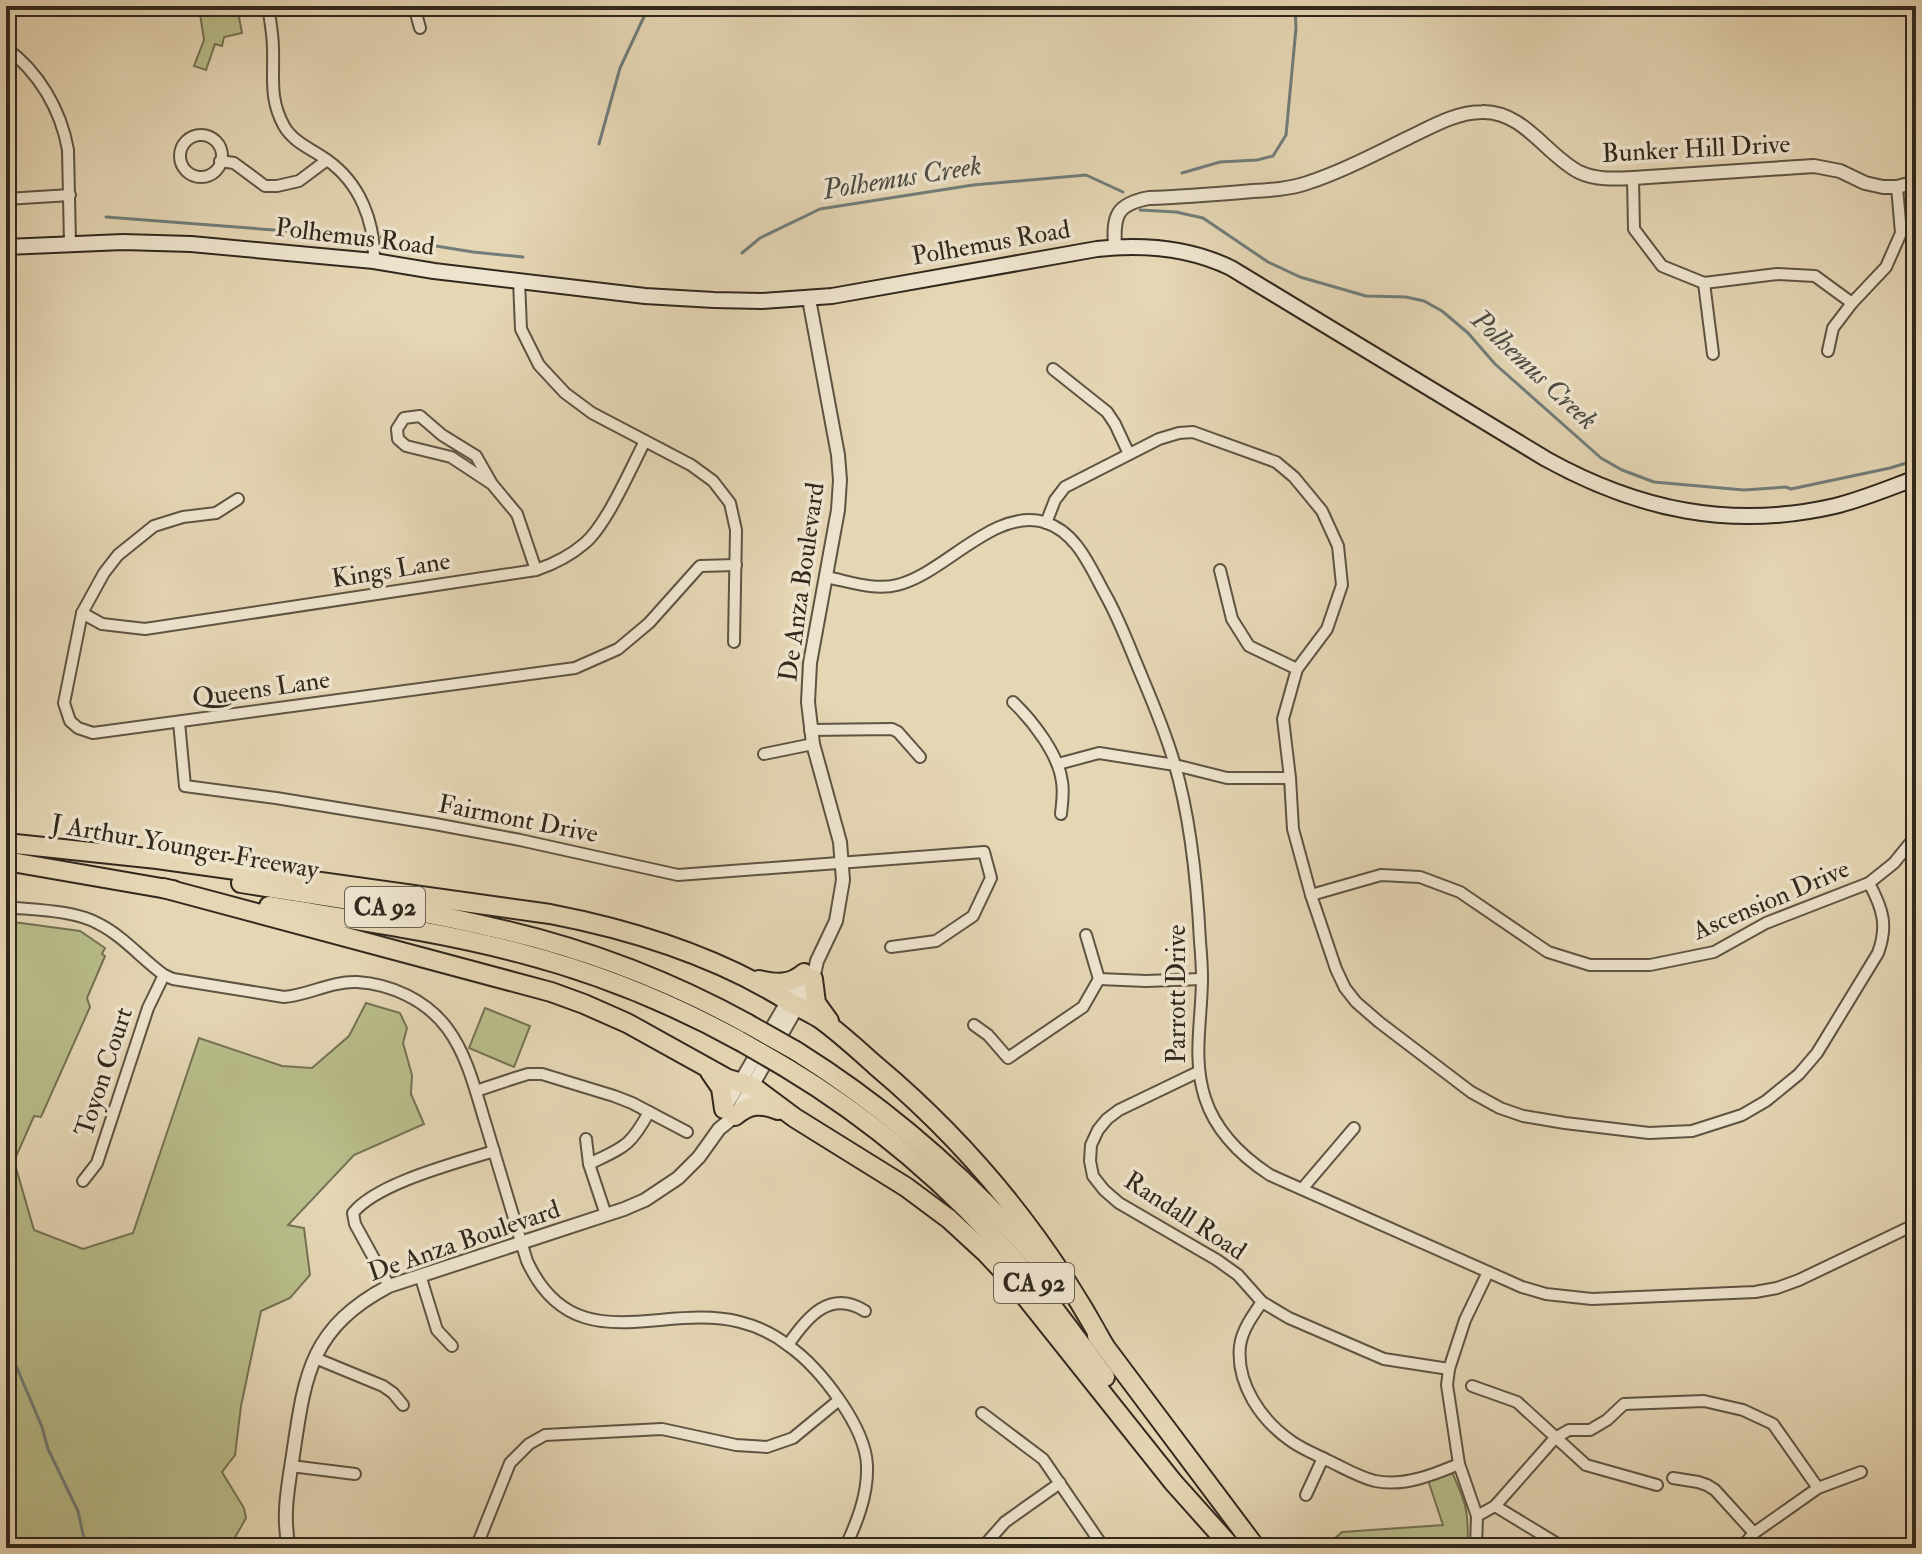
<svg xmlns="http://www.w3.org/2000/svg" width="1922" height="1554" font-family="'IM FELL Double Pica',serif">
  <style>
    .green { fill: #b8bd8a; stroke: #747254; stroke-width: 2 }
    .lines { fill: none; stroke-linecap: round; stroke-linejoin: round }
    .stream { stroke: #717d7a; stroke-width: 3 }
    .minor-casing { stroke: #5e5443; stroke-width: 14 }
    .tertiary-casing { stroke: #5e5443; stroke-width: 16 }
    .secondary-casing { stroke: #31281d; stroke-width: 18 }
    .motorway-casing { stroke: #31281d; stroke-width: 22 }
    .minor { stroke: #eee4ce; stroke-width: 10 }
    .tertiary { stroke: #eee4ce; stroke-width: 12 }
    .secondary { stroke: #eee4ce; stroke-width: 14 }
    .motorway { stroke: #e5d6b4; stroke-width: 18 }
    .motorway-bridge-casing { stroke: #31281d; stroke-width: 22; stroke-linecap: butt }
    .motorway-bridge { stroke: #e5d6b4; stroke-width: 18 }
    .labels { text-anchor: middle; dominant-baseline: central; stroke-width: 7; stroke-linejoin: round; paint-order: stroke }
    .shield { fill: #eee4ce; stroke: #6a6052; stroke-width: 2 }
    .shield-label { font-size: 24px; font-weight: bold; fill: #31281d }
    .street-label { font-size: 26px; fill: #31281d; stroke: #eee4ce }
    .water-label { font-size: 28px; font-style: italic; fill: #4c4c44; stroke: #eee4ce }
  </style>
  <rect width="100%" height="100%" fill="#e5d6b4"/>
  <filter id="stains"><feTurbulence type="fractalNoise" baseFrequency=".0025" numOctaves="4"/><feColorMatrix values="0 0 0 0 .2 0 0 0 0 .09 0 0 0 0 .02 0 0 0 .5 -.17"/></filter>
  <radialGradient id="worn" r=".72"><stop offset=".6" stop-color="#630" stop-opacity="0"/><stop offset="1" stop-color="#630" stop-opacity=".3"/></radialGradient>
  <!-- green -->
  <g class="green">
    <polygon points="213,6 237,6 242,33 224,37 222,46 215,44 206,70 194,66 204,40 200,14 213,9"/>
    <polygon points="6,921 80,931 105,948 102,954 105,956 87,998 90,1007 41,1117 34,1116 14,1161 34,1230 83,1249 133,1233 199,1038 282,1066 312,1068 349,1036 366,1003 400,1013 407,1028 403,1043 412,1075 411,1094 424,1124 354,1155 288,1225 304,1228 310,1275 290,1298 261,1311 241,1406 235,1455 222,1472 244,1508 246,1518 229,1548 6,1548"/>
    <polygon points="485,1008 530,1026 514,1067 469,1048"/>
    <path d="M1450,1468C1465,1500 1470,1512 1467,1548H1324L1342,1532L1443,1525L1427,1477Z"/>
  </g>
  <g class="lines">
    <!-- stream -->
    <g class="stream">
      <polyline points="599,144 620,68 649,6"/>
      <polyline points="1182,173 1220,162 1257,160 1273,156 1286,135 1296,28 1295,6"/>
      <polyline points="1140,210 1176,212 1203,218 1268,262 1300,277 1366,296 1406,297 1424,301 1442,311 1468,333 1495,364 1601,458 1622,470 1654,482 1744,490 1786,487 1791,489 1890,468 1916,460"/>
      <polyline points="106,217 366,237"/>
      <polyline points="381,237 473,252 523,257"/>
      <polyline points="742,253 760,238 820,209 973,185 1086,175 1123,192"/>
      <polyline points="6,1342 42,1427 48,1449 78,1511 86,1548"/>
    </g>
    <defs>
      <g id="minor">
        <path d="M268,6C270,20 273,34 273,49C274,78 269,99 284,126C294,143 312,149 327,160C360,183 375,222 374,261"/>
        <polyline points="414,6 420,28"/>
        <path d="M6,48C39,72 61,110 68,150L70,244"/>
        <circle cx="201" cy="156" r="21"/>
        <polyline points="220,161 234,163 265,186 277,186 299,181 327,160"/>
        <polyline points="1633,178 1634,229 1662,266 1704,283 1777,274 1815,276 1852,303"/>
        <polyline points="6,199 70,195"/>
        <polyline points="519,280 521,329 539,365 565,393 592,413 691,465 713,481 730,503 736,530 734,642"/>
        <polyline points="1704,283 1713,354"/>
        <polyline points="1828,351 1833,328 1852,303 1886,267 1901,233 1897,187"/>
        <polyline points="1053,369 1107,412 1115,424 1129,454"/>
        <polyline points="492,484 451,457 406,446 398,439 397,429 404,418 420,416 442,435 476,456 492,484 517,514 536,570"/>
        <polyline points="238,499 216,513 183,517 154,526 118,555 104,573 82,613 64,703 70,721 78,728 93,733 575,668 618,649 649,623 700,566 736,565"/>
        <path d="M1046,523L1055,500L1065,487L1159,439L1179,433L1193,432L1276,462L1294,477L1322,511L1338,546L1342,585L1327,629L1297,669L1283,719L1290,778L1293,829L1311,895L1336,969L1345,988L1356,1002L1379,1022L1471,1092L1500,1108L1523,1116L1565,1123L1649,1133L1692,1131L1742,1115L1766,1101L1799,1074L1817,1053L1878,953C1888,926 1883,909 1869,883"/>
        <polyline points="1220,570 1232,619 1249,646 1297,669"/>
        <path d="M826,577C848,581 874,591 897,585C944,574 993,508 1044,522C1077,532 1090,567 1105,594C1117,615 1126,638 1135,660C1149,694 1164,727 1174,762C1191,819 1197,882 1200,941C1201,953 1202,966 1202,978C1202,1019 1192,1058 1205,1098C1216,1132 1241,1156 1270,1175L1522,1287L1546,1294L1592,1299L1755,1292L1777,1288L1799,1280L1916,1224"/>
        <path d="M82,613L102,624L145,629L536,570C554,564 570,556 585,543C607,524 631,468 645,441"/>
        <path d="M1013,702C1033,721 1059,755 1062,782C1064,793 1062,803 1061,814"/>
        <polyline points="179,722 185,786 276,798 435,824 520,840 678,875 984,852 991,878 973,916 936,941 891,947"/>
        <polyline points="810,730 892,729 898,732 920,757"/>
        <polyline points="764,754 813,744"/>
        <polyline points="1058,764 1099,753 1175,765 1227,778 1290,778"/>
        <polyline points="1311,895 1381,875 1420,877 1460,892 1548,952 1590,965 1650,965 1714,952 1766,923 1869,883 1894,863 1911,842 1916,832"/>
        <path d="M6,907C34,910 75,910 99,924C123,936 142,959 164,975L173,979L284,997C309,995 331,981 357,982C391,984 426,1000 447,1028C468,1056 476,1093 486,1125C500,1171 513,1216 527,1261C574,1363 661,1302 740,1322C756,1326 775,1335 789,1346C820,1368 866,1427 867,1466C868,1495 857,1522 845,1548"/>
        <polyline points="1099,979 1146,981 1202,979"/>
        <polyline points="974,1025 988,1035 1008,1058 1083,1007 1099,979 1086,935"/>
        <polyline points="1198,1072 1119,1110 1107,1119 1098,1130 1091,1145 1090,1161 1093,1176 1104,1190 1119,1203 1217,1260 1238,1275 1262,1302 1289,1318 1384,1359 1449,1369"/>
        <polyline points="476,1091 515,1078 528,1074 542,1074 614,1096 632,1103 687,1132"/>
        <polyline points="586,1139 589,1164"/>
        <polyline points="83,1181 97,1163 148,1008 164,975"/>
        <polyline points="1302,1189 1354,1128"/>
        <path d="M606,1215L589,1164C624,1147 630,1147 649,1112"/>
        <polyline points="420,1275 437,1330 452,1346"/>
        <path d="M389,1286L355,1224L353,1213C377,1183 456,1163 494,1151"/>
        <path d="M1262,1302C1253,1315 1242,1330 1240,1346C1236,1384 1261,1420 1291,1441C1302,1449 1317,1455 1329,1461C1344,1468 1359,1477 1375,1481C1403,1487 1433,1475 1459,1464"/>
        <path d="M788,1345C807,1317 830,1289 865,1311"/>
        <polyline points="315,1358 383,1386 393,1393 403,1405"/>
        <polyline points="1472,1386 1517,1402 1586,1465 1657,1485"/>
        <polyline points="982,1413 1043,1459 1104,1548"/>
        <polyline points="291,1466 355,1474"/>
        <polyline points="1673,1478 1698,1482 1707,1485 1715,1490 1754,1533"/>
        <polyline points="1306,1495 1323,1458"/>
        <polyline points="1495,1506 1556,1543 1570,1548"/>
        <polyline points="1477,1516 1495,1506 1555,1438 1569,1430 1590,1430 1607,1420 1624,1404 1704,1401 1743,1410 1773,1424 1818,1488"/>
        <polyline points="476,1548 510,1463 529,1444 545,1435 662,1429 736,1445 767,1447 793,1438 839,1400"/>
        <polyline points="982,1548 1005,1522 1060,1483"/>
        <polyline points="1476,1548 1477,1516 1459,1464 1447,1385 1449,1369 1465,1320 1488,1272"/>
        <polyline points="1741,1548 1754,1533 1818,1488 1861,1472"/>
      </g>
      <g id="tertiary">
        <path d="M1115,247C1113,216 1116,204 1149,198C1183,197 1218,194 1253,191C1271,190 1289,189 1307,183C1341,172 1375,154 1408,138C1431,127 1456,112 1482,112C1524,111 1546,155 1579,172C1596,180 1615,179 1633,178L1814,166L1840,171L1865,183L1883,187H1897L1916,182"/>
        <polyline points="724,1110 801,978"/>
        <path d="M289,1548C282,1517 288,1487 293,1455C305,1374 310,1328 389,1286L624,1209L645,1200L678,1178L699,1157L719,1129L735,1116L813,979L817,961L836,921L843,880L840,842L813,744L808,702L810,663L838,510L840,480L838,455L809,299"/>
      </g>
      <path id="secondary" d="M6,247L123,242L191,244L374,261L434,271L645,296L714,300L762,301L832,296L1097,249C1143,244 1188,247 1231,268L1546,459C1638,510 1731,530 1835,506C1863,499 1889,488 1916,478"/>
      <g id="motorway">
        <path d="M6,843L157,859L550,914C633,930 716,956 788,1001C798,1007 809,1012 819,1018C839,1032 857,1049 875,1065C968,1143 1046,1238 1104,1345"/>
        <polyline points="6,861 173,890"/>
        <path d="M241,883C327,897 414,908 499,929C586,949 670,981 748,1024"/>
        <polyline points="163,888 551,992 584,1004 627,1023 728,1079 752,1086 795,1118 906,1187 949,1219 987,1254 1017,1286 1173,1482 1232,1548"/>
        <path d="M269,906C353,920 438,931 520,953C597,973 671,1003 740,1041"/>
        <polyline points="813,979 816,1003 829,1021"/>
        <path d="M759,980C777,984 790,985 804,973"/>
        <path d="M796,1051C890,1110 973,1183 1045,1268"/>
        <path d="M785,1067C875,1121 955,1190 1023,1270C1052,1304 1078,1341 1105,1377"/>
        <polyline points="710,1072 721,1088 724,1109"/>
        <path d="M735,1116C749,1104 761,1103 778,1110"/>
        <polyline points="1097,1336 1256,1548"/>
      </g>
    </defs>
    <!-- minor casing -->
    <use href="#minor" class="minor-casing"/>
    <!-- tertiary casing -->
    <use href="#tertiary" class="tertiary-casing"/>
    <!-- secondary casing -->
    <use href="#secondary" class="secondary-casing"/>
    <!-- motorway casing -->
    <use href="#motorway" class="motorway-casing"/>
    <!-- minor -->
    <use href="#minor" class="minor"/>
    <!-- tertiary -->
    <use href="#tertiary" class="tertiary"/>
    <!-- secondary -->
    <use href="#secondary" class="secondary"/>
    <!-- motorway -->
    <use href="#motorway" class="motorway"/>
    <defs>
      <g id="motorway-bridge">
        <polyline points="748,1024 796,1051"/>
        <polyline points="740,1041 785,1067"/>
      </g>
    </defs>
    <!-- motorway-bridge casing -->
    <use href="#motorway-bridge" class="motorway-bridge-casing"/>
    <!-- motorway-bridge -->
    <use href="#motorway-bridge" class="motorway-bridge"/>
  </g>
  <g class="labels">
    <!-- shield labels -->
    <g class="shield">
      <rect x="345" y="887" width="80" height="40" rx="6"/>
      <rect x="994" y="1263" width="80" height="40" rx="6"/>
    </g>
    <g class="shield-label">
      <text x="385" y="907">CA 92</text>
      <text x="1034" y="1283">CA 92</text>
    </g>
    <!-- street labels -->
    <g class="street-label">
      <text transform="translate(1696 149) rotate(-3)">Bunker Hill Drive</text>
      <text transform="translate(355 237) rotate(7)">Polhemus Road</text>
      <text transform="translate(991 243) rotate(-10)">Polhemus Road</text>
      <text transform="translate(391 570) rotate(-9)">Kings Lane</text>
      <text transform="translate(802 582) rotate(-82)">De Anza Boulevard</text>
      <text transform="translate(261 689) rotate(-8)">Queens Lane</text>
      <text transform="translate(518 819) rotate(11)">Fairmont Drive</text>
      <text transform="translate(185 847) rotate(10)">J Arthur Younger Freeway</text>
      <text transform="translate(1771 900) rotate(-23)">Ascension Drive</text>
      <text transform="translate(1177 994) rotate(-90)">Parrott Drive</text>
      <text transform="translate(104 1072) rotate(-72)">Toyon Court</text>
      <text transform="translate(1185 1216) rotate(33)">Randall Road</text>
      <text transform="translate(464 1241) rotate(-19)">De Anza Boulevard</text>
    </g>
    <!-- water labels -->
    <g class="water-label">
      <text transform="translate(902 178) rotate(-9)">Polhemus Creek</text>
      <text transform="translate(1534 370) rotate(43)">Polhemus Creek</text>
    </g>
  </g>
  <!-- margin -->
  <rect width="1922" height="1554" fill="none" stroke="#e5d6b4" stroke-width="32"/>
  <rect x="8" y="8" width="1906" height="1538" fill="none" stroke="#31281d" stroke-width="4"/>
  <rect x="16" y="16" width="1890" height="1522" fill="none" stroke="#31281d" stroke-width="2"/>
  <rect width="100%" height="100%" filter="url(#stains)"/>
  <rect width="100%" height="100%" fill="url(#worn)"/>
</svg>
